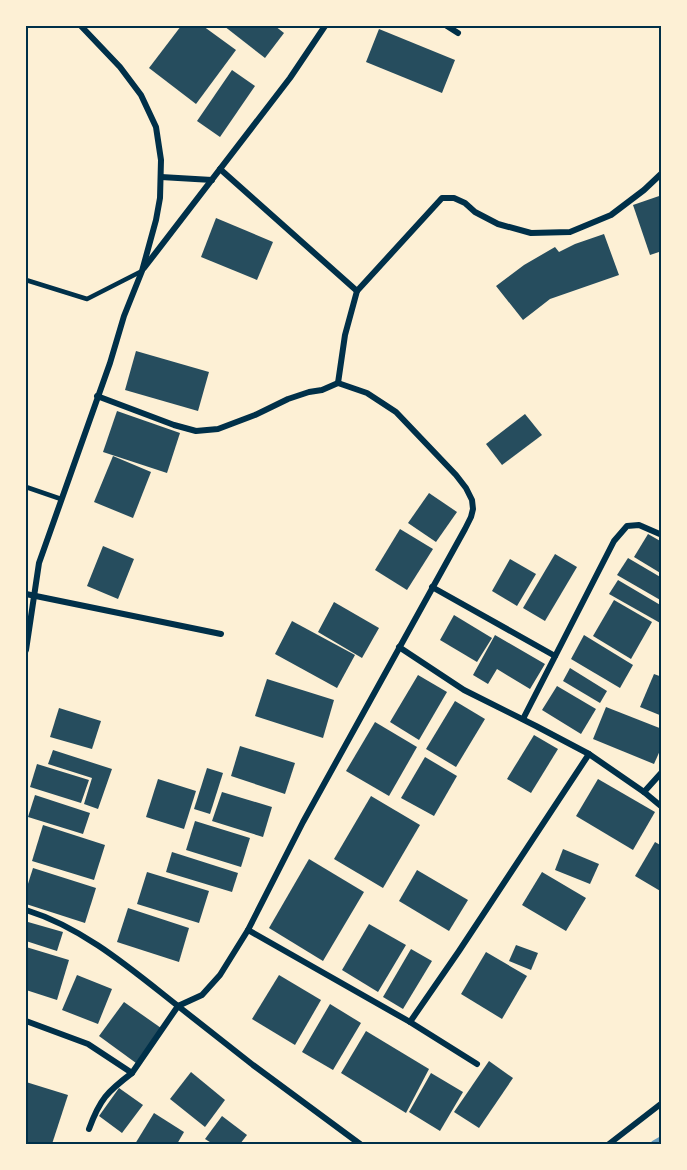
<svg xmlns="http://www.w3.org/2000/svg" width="687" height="1170" font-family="Literata,serif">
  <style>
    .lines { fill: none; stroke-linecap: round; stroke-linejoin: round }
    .stream { stroke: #669bbc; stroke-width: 8 }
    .building { fill: #264d5e }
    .service { stroke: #003049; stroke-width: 4.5 }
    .minor { stroke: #003049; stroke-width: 6 }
    .neatline { fill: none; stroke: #003049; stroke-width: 2 }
  </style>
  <rect width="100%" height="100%" fill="#fdf0d5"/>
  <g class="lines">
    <!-- stream -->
    <polyline class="stream" points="655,1144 662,1140"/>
  </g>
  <!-- building -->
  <g class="building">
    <polygon points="181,26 203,26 236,50 196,104 149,68"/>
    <polygon points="224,26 275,26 284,33 265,58"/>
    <polygon points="379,29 455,60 442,93 366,62"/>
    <polygon points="232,70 255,86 220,137 197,121"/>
    <polygon points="662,195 662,251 650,255 633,205"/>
    <polygon points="216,218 273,242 257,280 201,257"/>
    <polygon points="604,234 619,275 550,299 523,320 496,286 524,265 555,247 559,252 575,244"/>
    <polygon points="136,351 209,372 198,411 125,390"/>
    <polygon points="117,411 180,433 167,473 103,452"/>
    <polygon points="525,414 542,435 502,465 486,444"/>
    <polygon points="113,456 151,472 133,518 94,502"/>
    <polygon points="429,493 457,512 436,542 408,523"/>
    <polygon points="400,529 433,549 407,590 375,570"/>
    <polygon points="648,534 662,542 662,574 634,557"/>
    <polygon points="103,546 134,559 118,599 87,586"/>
    <polygon points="555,554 577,567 545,621 523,608"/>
    <polygon points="628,558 662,578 662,601 617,575"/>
    <polygon points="510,559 536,574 517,606 492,591"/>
    <polygon points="618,580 662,606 662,624 609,594"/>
    <polygon points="614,600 652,622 631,659 593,636"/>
    <polygon points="334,602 379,628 362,658 318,632"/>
    <polygon points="454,615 492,638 477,662 440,640"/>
    <polygon points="292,621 355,655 337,688 275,654"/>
    <polygon points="495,635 545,664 530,689 497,669 488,684 473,675"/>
    <polygon points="584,635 633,665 620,688 571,659"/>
    <polygon points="570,668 607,691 600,703 563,681"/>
    <polygon points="654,674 662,677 662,716 640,707"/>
    <polygon points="418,675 447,692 419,740 390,722"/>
    <polygon points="267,679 334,700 323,738 255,716"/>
    <polygon points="557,686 596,709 581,734 542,710"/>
    <polygon points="455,701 485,719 456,767 426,749"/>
    <polygon points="606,707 662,729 662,746 654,764 593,739"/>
    <polygon points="59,708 101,721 92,749 50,737"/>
    <polygon points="375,722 417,747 389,796 346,771"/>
    <polygon points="534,735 558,749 531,793 507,779"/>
    <polygon points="240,746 295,763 285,794 231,776"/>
    <polygon points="53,750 112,769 98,809 84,804 92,778 48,764"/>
    <polygon points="425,757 457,776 434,816 401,798"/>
    <polygon points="37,764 89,780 81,803 30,787"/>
    <polygon points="207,768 223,773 210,814 194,809"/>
    <polygon points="158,779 196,791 184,829 146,817"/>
    <polygon points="598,779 655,812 633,850 576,816"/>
    <polygon points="222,792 272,807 263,837 212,821"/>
    <polygon points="35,795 90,813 83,834 28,817"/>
    <polygon points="371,796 420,825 383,888 334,859"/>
    <polygon points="195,821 250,838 241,867 186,850"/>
    <polygon points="43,825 105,845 94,880 32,861"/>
    <polygon points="655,842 662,846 662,892 635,876"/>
    <polygon points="563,849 599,864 590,884 555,870"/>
    <polygon points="172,852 238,873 232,892 166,872"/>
    <polygon points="309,859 364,892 323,961 269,928"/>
    <polygon points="33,868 96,888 85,923 26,904 26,890"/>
    <polygon points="417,870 468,900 449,931 399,901"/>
    <polygon points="147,872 209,891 199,923 137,904"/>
    <polygon points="542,872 586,898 566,931 522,905"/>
    <polygon points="128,908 189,928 179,962 117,942"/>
    <polygon points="28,922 63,932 57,951 26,941 26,930"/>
    <polygon points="369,924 406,945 378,992 342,970"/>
    <polygon points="516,945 538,953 531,970 509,961"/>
    <polygon points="26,947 69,960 57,1000 26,990"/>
    <polygon points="411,949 432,961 403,1009 383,997"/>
    <polygon points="486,952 527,976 502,1019 461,994"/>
    <polygon points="77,975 112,989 98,1024 62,1010"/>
    <polygon points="279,975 321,1000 295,1045 252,1019"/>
    <polygon points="124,1002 161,1028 136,1063 99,1036"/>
    <polygon points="330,1004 361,1023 333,1070 302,1052"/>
    <polygon points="366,1031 429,1069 406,1113 341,1073"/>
    <polygon points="489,1061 513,1078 479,1128 454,1112"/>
    <polygon points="191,1072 225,1100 205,1127 170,1099"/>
    <polygon points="431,1073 463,1092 440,1131 409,1112"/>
    <polygon points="26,1082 68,1095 52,1144 26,1144"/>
    <polygon points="119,1088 143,1105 122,1133 99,1116"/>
    <polygon points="154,1113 184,1132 177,1144 135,1144"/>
    <polygon points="222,1116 247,1135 240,1144 213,1144 205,1139"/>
  </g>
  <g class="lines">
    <!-- service -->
    <g class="service">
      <polyline points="26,280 87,299 142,271"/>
      <polyline points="26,487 61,499"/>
    </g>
    <!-- minor -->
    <g class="minor">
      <polyline points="447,26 458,33"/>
      <polyline points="220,169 357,291"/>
      <polyline points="161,177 212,180"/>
      <polyline points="144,268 290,78 325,26"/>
      <polyline points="338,383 345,335 357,291 442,198 454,198 465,203 475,212 498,224 531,233 570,232 611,215 644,190 662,173"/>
      <polyline points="432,587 555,656"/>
      <polyline points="26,594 221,634"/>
      <polyline points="399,647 464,690 536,726 589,754 644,792 662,807"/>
      <polyline points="26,650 39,563 110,363 124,316 142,271 156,220 160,198 161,160 156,127 141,95 120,67 81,26"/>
      <polyline points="523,719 614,541 627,526 639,525 662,535"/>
      <polyline points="644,792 662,772"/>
      <path d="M26,910C84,928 131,969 178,1006L202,995L220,975L248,930L303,822L465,529L471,517L473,509L472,500L466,488L456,475L396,412L367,393L338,383L322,390L309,392L288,399L255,415L218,429L196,431L174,425L97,396"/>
      <polyline points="248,930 410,1022 459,951 589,754"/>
      <path d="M26,1021L88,1044L132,1073C107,1092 100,1099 89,1129"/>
      <polyline points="410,1022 477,1064"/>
      <polyline points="132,1073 178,1006 253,1065 360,1144"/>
      <polyline points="609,1144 662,1103"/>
    </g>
  </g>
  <!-- border -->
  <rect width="687" height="1170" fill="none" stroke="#fdf0d5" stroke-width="54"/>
  <rect x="27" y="27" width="633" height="1116" class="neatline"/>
</svg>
